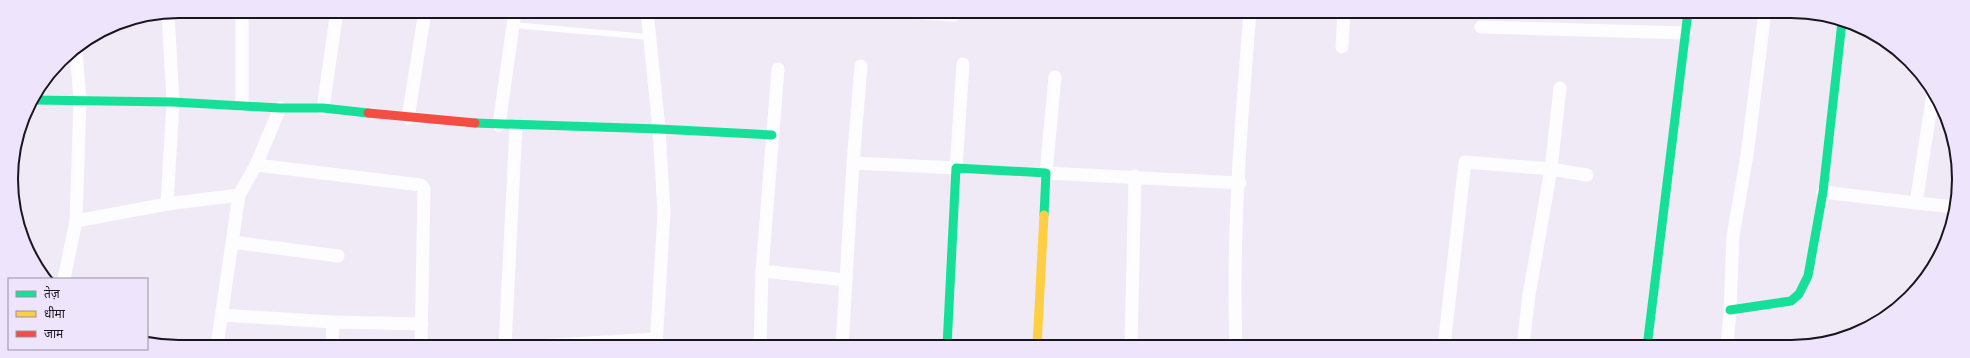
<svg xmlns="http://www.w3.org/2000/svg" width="1970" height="358" font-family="Signika,'Noto Sans Devanagari',sans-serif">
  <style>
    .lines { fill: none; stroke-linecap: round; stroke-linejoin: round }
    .lane { stroke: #fdfcfe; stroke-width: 6 }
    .street { stroke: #fdfcfe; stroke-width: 13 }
    .fast { stroke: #16e098; stroke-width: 9 }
    .slow { stroke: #ffcf43; stroke-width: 9 }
    .jam { stroke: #f24e42; stroke-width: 9 }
    .rim { fill: none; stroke: #1a151f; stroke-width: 2 }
  </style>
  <rect width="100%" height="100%" fill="#efeaf6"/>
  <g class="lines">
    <!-- lane -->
    <polyline class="lane" points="513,25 649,37"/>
    <!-- street -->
    <g class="street">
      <polyline points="242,11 242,105"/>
      <polyline points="647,11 659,129 664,213 656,346"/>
      <polyline points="647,12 910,12"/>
      <polyline points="910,12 954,15"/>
      <polyline points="1481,27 1685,33"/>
      <polyline points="1342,47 1344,12"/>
      <polyline points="1055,77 1046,173 1240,183"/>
      <polyline points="323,108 337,11"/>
      <polyline points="408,118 425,11"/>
      <polyline points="499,125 515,11"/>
      <polyline points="853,163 861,66"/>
      <polyline points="256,165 421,185 424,189 421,346"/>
      <polyline points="1823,192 1916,203 1933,94"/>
      <polyline points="1916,203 1956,207"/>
      <polyline points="167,204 173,102 168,13"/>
      <polyline points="76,221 167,204 239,195 256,165 280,108"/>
      <polyline points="232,242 338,256"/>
      <polyline points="762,271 846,280"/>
      <polyline points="64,279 76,221 80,100 76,50"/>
      <polyline points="222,315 333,322 422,324"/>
      <polyline points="217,346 239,195"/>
      <polyline points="332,346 333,322"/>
      <polyline points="505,346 516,126"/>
      <polyline points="535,346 656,339"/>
      <polyline points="760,346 762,271 778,69"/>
      <polyline points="842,346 853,163 956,168 963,64"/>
      <polyline points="1131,346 1135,176"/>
      <path d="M1236,346C1232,236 1241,122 1250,12"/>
      <polyline points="1444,346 1465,162 1551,169 1587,175"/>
      <polyline points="1523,346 1529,295 1551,169 1560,88"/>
      <polyline points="1727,347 1730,310 1733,236 1747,155 1765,12"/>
    </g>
    <!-- fast -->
    <g class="fast">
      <polyline points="34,100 173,102 280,108 323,108 368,113"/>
      <polyline points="475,123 659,129 772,135"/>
      <polyline points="1730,310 1791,301 1799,294 1808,276 1823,192 1842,22"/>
      <polyline points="947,346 956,168 1046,173 1044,215"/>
      <polyline points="1647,347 1688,12"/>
    </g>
    <!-- slow -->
    <polyline class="slow" points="1037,346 1044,215"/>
    <!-- jam -->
    <polyline class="jam" points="368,113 475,123"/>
  </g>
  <!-- crop -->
  <path d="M0 0H1970V358H0ZM179 18H1791A161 161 0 0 1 1952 179V179A161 161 0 0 1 1791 340H179A161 161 0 0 1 18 179V179A161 161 0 0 1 179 18Z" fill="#eee4fc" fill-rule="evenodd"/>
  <path class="rim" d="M179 18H1791A161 161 0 0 1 1952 179V179A161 161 0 0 1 1791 340H179A161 161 0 0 1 18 179V179A161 161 0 0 1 179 18Z"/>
  <!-- legend -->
  <rect x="8" y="278" width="140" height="72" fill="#eee4fc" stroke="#9991a4"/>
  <rect x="16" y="291" width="20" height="6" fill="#16e098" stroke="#9991a4"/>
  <text x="44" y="298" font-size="12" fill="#1a151f">तेज़</text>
  <rect x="16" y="311" width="20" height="6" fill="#ffcf43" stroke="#9991a4"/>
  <text x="44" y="318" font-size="12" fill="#1a151f">धीमा</text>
  <rect x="16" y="331" width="20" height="6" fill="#f24e42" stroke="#9991a4"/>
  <text x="44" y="338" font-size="12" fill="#1a151f">जाम</text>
</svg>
